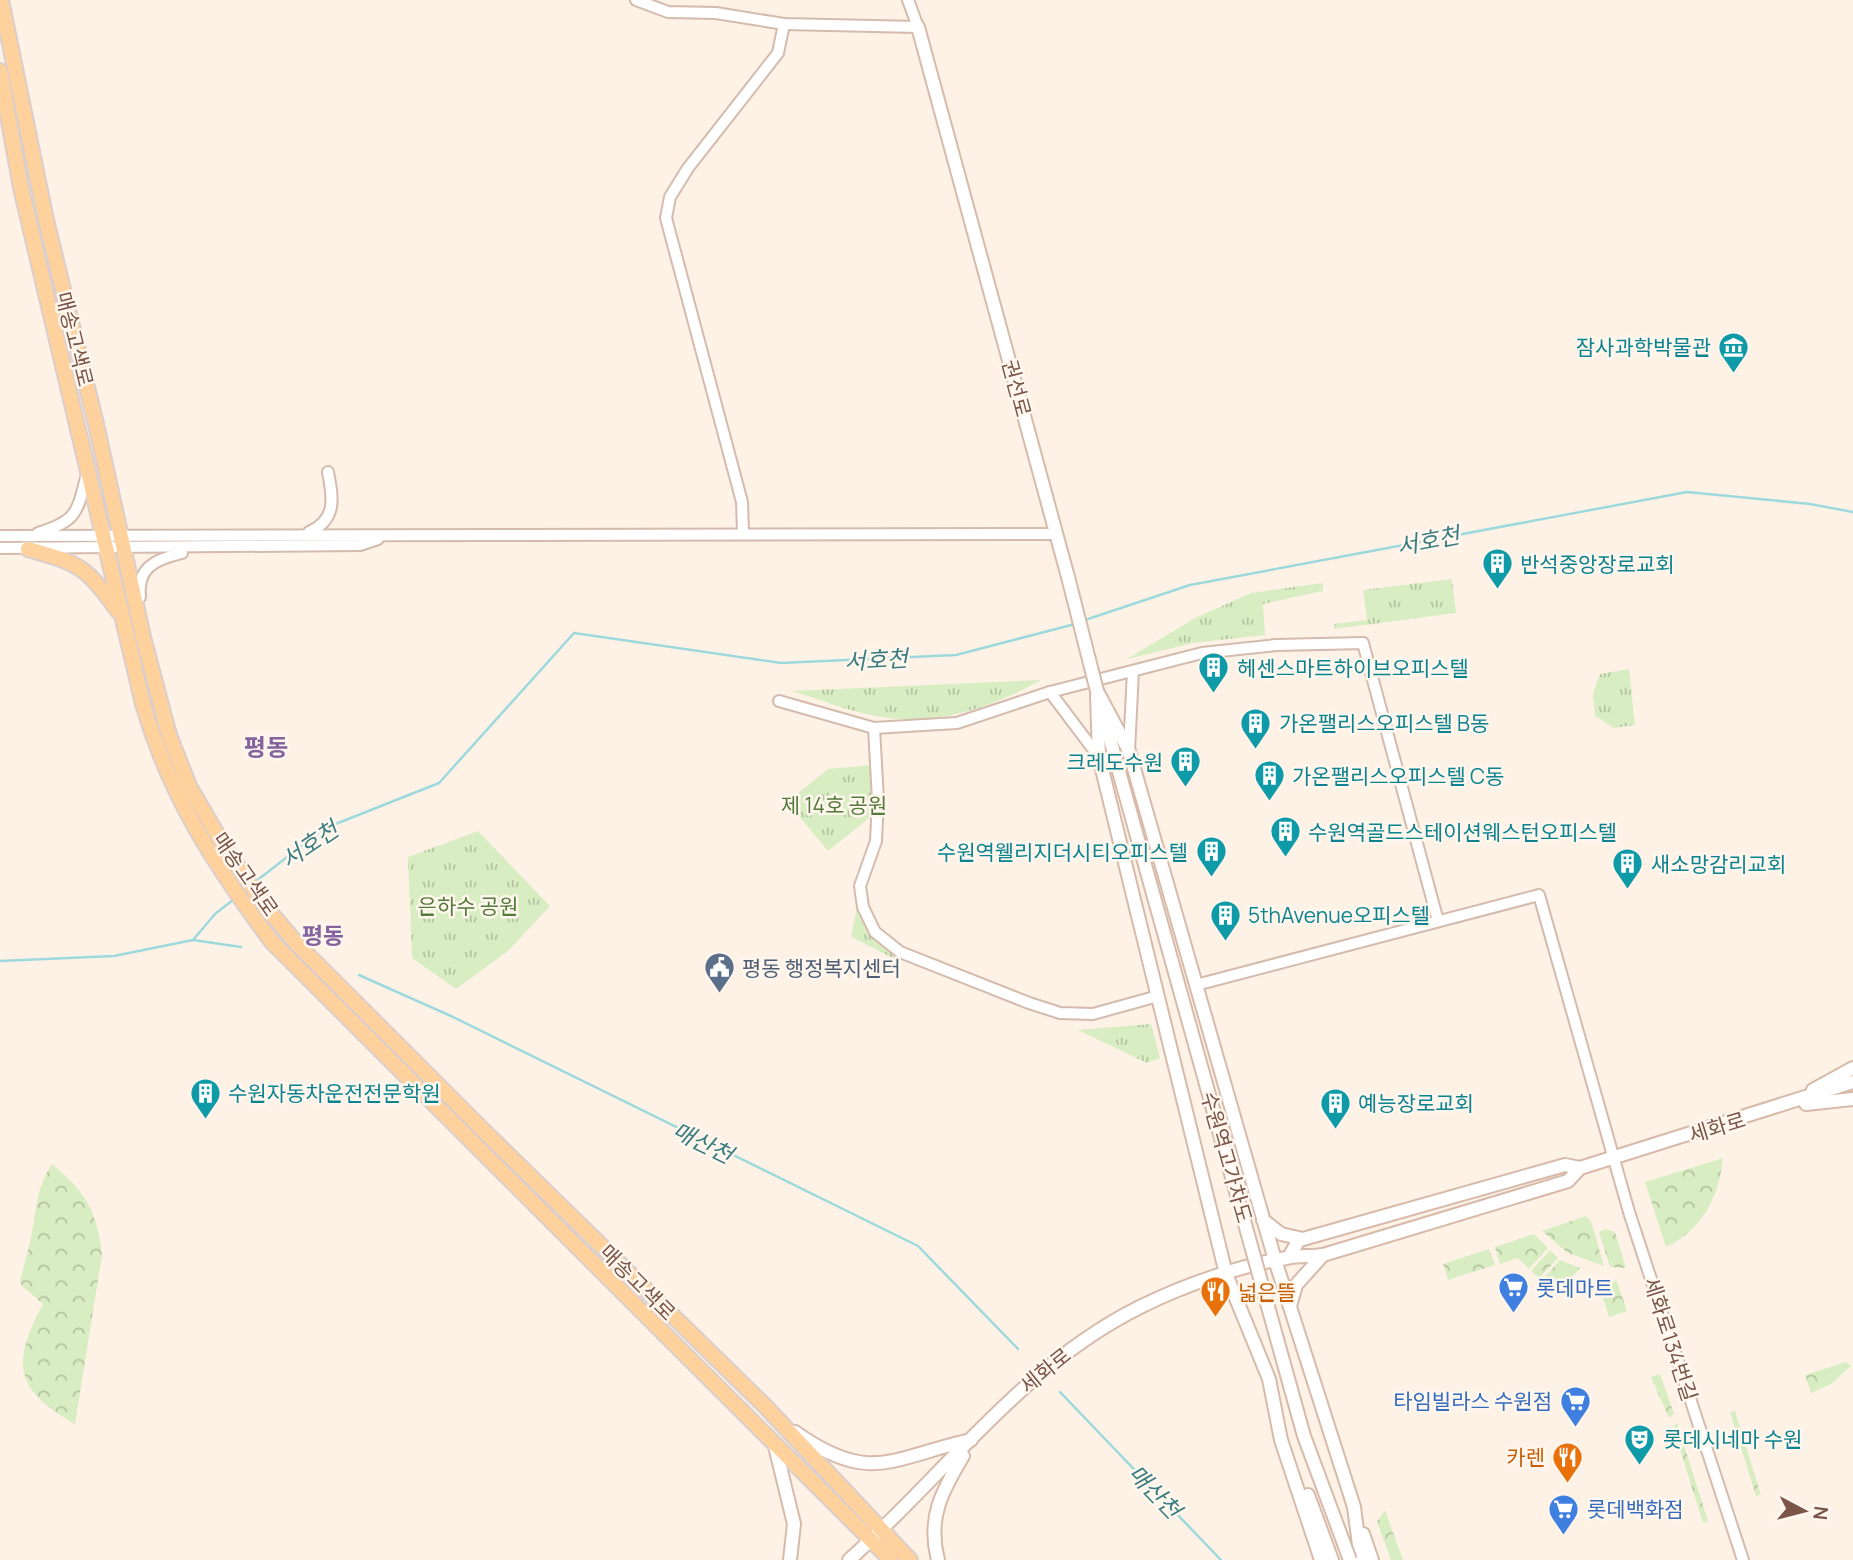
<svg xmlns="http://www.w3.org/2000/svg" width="1853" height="1560" font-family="Manrope,'Noto Sans KR',sans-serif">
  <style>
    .grass { fill: url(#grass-tufts) }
    .forest { fill: url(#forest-crowns) }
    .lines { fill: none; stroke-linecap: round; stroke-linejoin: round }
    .stream { stroke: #9dd9dc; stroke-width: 2.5 }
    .tertiary-casing { stroke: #d4bbad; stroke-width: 14 }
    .secondary-casing { stroke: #d7baaa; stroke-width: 16 }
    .primary-casing { stroke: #dacfcc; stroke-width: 18 }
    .tertiary { stroke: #fff; stroke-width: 10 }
    .secondary { stroke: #fff; stroke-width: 12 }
    .primary { stroke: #ffd19c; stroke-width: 14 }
    .secondary-bridge-casing { stroke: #d7baaa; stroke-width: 16; stroke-linecap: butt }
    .secondary-bridge { stroke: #fff; stroke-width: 12 }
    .labels { text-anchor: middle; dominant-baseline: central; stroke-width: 5; stroke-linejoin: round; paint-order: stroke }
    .street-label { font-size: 21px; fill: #7a5548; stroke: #fff7ee }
    .culture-label { font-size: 21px; fill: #0d838f; stroke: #fff7ee; text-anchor: start }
    .park-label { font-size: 21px; fill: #547a3c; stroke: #fff7ee }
    .service-label { font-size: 21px; fill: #4e5e75; stroke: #fff7ee; text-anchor: start }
    .shop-label { font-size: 21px; fill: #366cbe; stroke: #fff7ee; text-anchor: start }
    .food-label { font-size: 21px; fill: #c56008; stroke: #fff7ee; text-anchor: start }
    .water-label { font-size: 23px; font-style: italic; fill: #3a7c80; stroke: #fff7ee }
    .neighbourhood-label { font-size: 23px; font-weight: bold; fill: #84639e; stroke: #fff7ee }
    .quarter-label { font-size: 24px; font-weight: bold; fill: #84639e; stroke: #fff7ee }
  </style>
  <defs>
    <pattern id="grass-tufts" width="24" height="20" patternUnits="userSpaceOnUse" patternTransform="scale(1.75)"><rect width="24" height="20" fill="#d8edc2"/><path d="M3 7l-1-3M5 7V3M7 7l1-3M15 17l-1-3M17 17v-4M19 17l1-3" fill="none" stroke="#b4c3a0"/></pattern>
    <pattern id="forest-crowns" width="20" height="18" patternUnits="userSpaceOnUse" patternTransform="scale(1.75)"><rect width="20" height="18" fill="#d8edc2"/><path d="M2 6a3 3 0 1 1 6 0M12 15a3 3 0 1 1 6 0" fill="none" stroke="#b4c3a0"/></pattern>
  </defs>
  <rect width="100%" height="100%" fill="#fef2e6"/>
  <!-- grass -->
  <g class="grass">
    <polygon points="1452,579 1456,613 1334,629 1334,624 1367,620 1363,590"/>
    <polygon points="1323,583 1323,591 1263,604 1265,635 1193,643 1127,659 1195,618 1251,593"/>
    <polygon points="1629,669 1635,725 1614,728 1595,716 1593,694 1600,674"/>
    <path d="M1041,680C989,709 935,727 875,716C848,711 819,699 792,691Z"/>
    <polygon points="871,765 874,814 828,851 787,802 828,769"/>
    <polygon points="478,831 550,906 508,951 456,989 412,958 408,857"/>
    <polygon points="859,897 873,933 897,960 851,937"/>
    <polygon points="1151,1024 1160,1058 1147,1063 1078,1030"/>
  </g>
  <!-- forest -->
  <g class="forest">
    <path d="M1723,1158C1719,1197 1702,1230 1666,1247L1645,1182Z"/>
    <path d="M52,1164C86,1192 97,1211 102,1255L75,1424C14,1390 11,1363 43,1304L22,1286L20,1281C24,1265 29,1248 32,1232C37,1205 37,1187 52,1164Z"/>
    <polygon points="1586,1216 1591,1221 1604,1266 1568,1253 1542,1231"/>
    <polygon points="1605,1229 1615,1232 1626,1268 1610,1267 1599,1232"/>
    <polygon points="1534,1234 1548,1248 1529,1269 1518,1258 1500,1264 1495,1247"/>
    <polygon points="1489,1249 1495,1265 1448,1280 1443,1264"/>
    <polygon points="1550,1250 1558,1258 1539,1278 1531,1271"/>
    <polygon points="1560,1260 1580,1268 1556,1295 1541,1281"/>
    <polygon points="1616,1279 1627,1311 1609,1317 1602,1295"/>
    <polygon points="1846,1362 1851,1366 1831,1384 1811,1393 1805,1375"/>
    <polygon points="1660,1374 1674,1414 1669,1418 1651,1377"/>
    <polygon points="1735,1411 1761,1495 1756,1496 1730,1412"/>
    <polygon points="1677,1423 1708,1521 1703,1523 1673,1427"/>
    <polygon points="1385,1510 1403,1560 1391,1560 1377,1522"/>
  </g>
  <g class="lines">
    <!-- stream -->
    <g class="stream">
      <polyline points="1085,620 1190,585 1687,492 1810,504 1853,512"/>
      <polyline points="255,882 323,829 439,783 574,633 781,663 956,655 1075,624"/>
      <polyline points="193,940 241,947"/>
      <polyline points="0,961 114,956 193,940 215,914 233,900"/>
      <polyline points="359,975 453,1017 918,1246 1018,1349"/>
      <polyline points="1060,1392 1221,1560"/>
    </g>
    <defs>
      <g id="tertiary">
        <polyline points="636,0 668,12 716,13 784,24 918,27"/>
        <polyline points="908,0 918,27"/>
        <path d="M309,532C337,520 333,498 328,472"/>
        <polyline points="743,532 742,502 666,218 670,197 688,168 778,53 784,24"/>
        <path d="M38,533C78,521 77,512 87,474"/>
        <polyline points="0,536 1056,534"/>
        <polyline points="0,548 360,545 378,539"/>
        <path d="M140,597C137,567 156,559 182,553"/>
        <polyline points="1050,692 1099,757"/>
        <polyline points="779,701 874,728 957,723 1050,692 1202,653 1276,645 1363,643 1438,921"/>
        <polyline points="874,728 878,800 876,841 860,886 863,907 875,932 900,952 1029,1003 1060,1013 1093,1014 1158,996"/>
        <polyline points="1129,751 1133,671"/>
        <polyline points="1196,985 1539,895 1629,1212 1743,1560"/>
      </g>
      <g id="secondary">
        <polyline points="918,27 1068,577"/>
        <polyline points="1097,691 1129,751 1275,1260 1354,1507 1361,1560"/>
        <polyline points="1097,696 1099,757 1226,1274 1269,1379 1281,1440 1321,1560"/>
        <polyline points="1103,712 1113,750"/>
        <polyline points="1813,1090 1853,1068"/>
        <polyline points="1806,1104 1853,1099"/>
        <polyline points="1263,1220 1281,1234 1303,1239"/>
        <polyline points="1289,1257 1298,1241 1303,1239 1565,1165 1580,1168"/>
        <polyline points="1290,1306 1296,1285 1323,1255"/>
        <path d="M795,1432C871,1486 892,1457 971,1440"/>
        <polyline points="775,1446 794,1524 790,1560"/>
        <polyline points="1308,1495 1332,1560"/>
        <polyline points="1363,1534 1372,1560"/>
        <path d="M849,1560C945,1474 1023,1365 1140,1307C1182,1286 1241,1265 1287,1258C1299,1255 1311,1257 1323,1255L1568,1181L1580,1168L1853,1082"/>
        <path d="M938,1560C927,1518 942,1491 963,1456"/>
      </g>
      <g id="primary">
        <polyline points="1,0 46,220 96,424 143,637 169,735 189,786 228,853 270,912 298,945 484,1131 765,1406 910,1560"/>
        <path d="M0,71L21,188L143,704C170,797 215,865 272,942L891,1560"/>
        <path d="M28,549C81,564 85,566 118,611"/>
      </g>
    </defs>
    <!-- tertiary casing -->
    <use href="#tertiary" class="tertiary-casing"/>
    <!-- secondary casing -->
    <use href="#secondary" class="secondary-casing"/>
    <!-- primary casing -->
    <use href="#primary" class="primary-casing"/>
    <!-- tertiary -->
    <use href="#tertiary" class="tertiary"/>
    <!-- secondary -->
    <use href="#secondary" class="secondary"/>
    <!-- primary -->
    <use href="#primary" class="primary"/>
    <defs>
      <g id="secondary-bridge">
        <polyline points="1068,577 1097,691"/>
        <polyline points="1113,750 1304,1436 1350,1560"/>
      </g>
    </defs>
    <!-- secondary-bridge casing -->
    <use href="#secondary-bridge" class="secondary-bridge-casing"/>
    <!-- secondary-bridge -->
    <use href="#secondary-bridge" class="secondary-bridge"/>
  </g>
  <!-- icons -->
  <defs>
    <symbol id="museum-pin" viewBox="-11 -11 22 30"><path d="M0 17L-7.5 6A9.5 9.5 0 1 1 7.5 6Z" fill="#0f9aa8" stroke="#fff7ee"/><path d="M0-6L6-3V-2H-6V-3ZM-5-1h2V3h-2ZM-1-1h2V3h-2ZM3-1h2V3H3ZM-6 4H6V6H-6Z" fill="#fff"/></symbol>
    <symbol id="building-pin" viewBox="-11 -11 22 30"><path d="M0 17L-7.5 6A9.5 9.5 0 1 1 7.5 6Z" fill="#0f9aa8" stroke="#fff7ee"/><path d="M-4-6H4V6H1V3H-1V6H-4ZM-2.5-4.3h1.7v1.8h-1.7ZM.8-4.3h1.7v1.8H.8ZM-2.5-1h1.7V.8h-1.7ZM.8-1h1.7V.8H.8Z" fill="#fff"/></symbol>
    <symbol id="civic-pin" viewBox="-11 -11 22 30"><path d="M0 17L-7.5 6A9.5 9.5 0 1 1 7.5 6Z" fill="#5c6f8a" stroke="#fff7ee"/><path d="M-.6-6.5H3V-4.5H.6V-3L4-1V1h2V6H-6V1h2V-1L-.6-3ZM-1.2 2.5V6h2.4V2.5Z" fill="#fff"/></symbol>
    <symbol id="supermarket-pin" viewBox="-11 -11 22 30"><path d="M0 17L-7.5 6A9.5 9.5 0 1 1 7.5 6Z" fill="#3f7fe0" stroke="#fff7ee"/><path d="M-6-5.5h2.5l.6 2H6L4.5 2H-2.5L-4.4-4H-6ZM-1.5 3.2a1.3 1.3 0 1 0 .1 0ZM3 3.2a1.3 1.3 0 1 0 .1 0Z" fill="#fff"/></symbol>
    <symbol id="restaurant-pin" viewBox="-11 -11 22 30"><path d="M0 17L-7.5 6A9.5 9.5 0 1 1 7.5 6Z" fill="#e8710a" stroke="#fff7ee"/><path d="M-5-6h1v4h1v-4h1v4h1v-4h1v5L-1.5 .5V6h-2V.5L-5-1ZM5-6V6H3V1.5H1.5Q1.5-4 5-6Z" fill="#fff"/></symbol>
    <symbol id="theatre-pin" viewBox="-11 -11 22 30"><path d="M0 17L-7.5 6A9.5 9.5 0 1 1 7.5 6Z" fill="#0f9aa8" stroke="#fff7ee"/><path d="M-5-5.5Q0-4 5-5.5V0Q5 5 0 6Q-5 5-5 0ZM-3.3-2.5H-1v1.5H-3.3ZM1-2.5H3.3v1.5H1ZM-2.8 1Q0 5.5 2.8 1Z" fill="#fff"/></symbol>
  </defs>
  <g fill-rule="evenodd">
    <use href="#museum-pin" x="1716" y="330" width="35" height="47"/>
    <use href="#building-pin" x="1480" y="546" width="35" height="47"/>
    <use href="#building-pin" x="1196" y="650" width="35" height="47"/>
    <use href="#building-pin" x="1238" y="706" width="35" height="47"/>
    <use href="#building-pin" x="1168" y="744" width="35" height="47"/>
    <use href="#building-pin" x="1252" y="758" width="35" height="47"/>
    <use href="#building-pin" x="1268" y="814" width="35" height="47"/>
    <use href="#building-pin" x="1194" y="834" width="35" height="47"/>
    <use href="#building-pin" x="1610" y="846" width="35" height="47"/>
    <use href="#building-pin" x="1208" y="898" width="35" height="47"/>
    <use href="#civic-pin" x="702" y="950" width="35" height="47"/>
    <use href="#building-pin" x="188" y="1076" width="35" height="47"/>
    <use href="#building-pin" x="1318" y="1086" width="35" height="47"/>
    <use href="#supermarket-pin" x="1496" y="1270" width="35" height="47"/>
    <use href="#restaurant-pin" x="1198" y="1274" width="35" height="47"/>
    <use href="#supermarket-pin" x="1558" y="1384" width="35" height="47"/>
    <use href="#theatre-pin" x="1622" y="1422" width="35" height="47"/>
    <use href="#restaurant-pin" x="1550" y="1440" width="35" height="47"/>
    <use href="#supermarket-pin" x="1546" y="1492" width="35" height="47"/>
  </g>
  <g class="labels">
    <!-- street labels -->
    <g class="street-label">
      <text transform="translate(75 339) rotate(76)">매송고색로</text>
      <text transform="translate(1017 388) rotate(75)">권선로</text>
      <text transform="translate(246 874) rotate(55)">매송고색로</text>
      <text transform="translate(1717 1127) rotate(-17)">세화로</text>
      <text transform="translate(1227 1157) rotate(74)">수원역고가차도</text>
      <text transform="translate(638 1282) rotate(45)">매송고색로</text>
      <text transform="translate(1671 1339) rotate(72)">세화로134번길</text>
      <text transform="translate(1045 1370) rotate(-39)">세화로</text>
    </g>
    <!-- culture labels -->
    <g class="culture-label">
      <text x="1711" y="347" text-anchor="end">잠사과학박물관</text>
      <text x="1520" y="564">반석중앙장로교회</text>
      <text x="1237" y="668">헤센스마트하이브오피스텔</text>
      <text x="1279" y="723">가온팰리스오피스텔 B동</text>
      <text x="1163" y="762" text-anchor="end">크레도수원</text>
      <text x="1292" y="776">가온팰리스오피스텔 C동</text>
      <text x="1308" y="832">수원역골드스테이션웨스턴오피스텔</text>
      <text x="1188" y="852" text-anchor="end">수원역웰리지더시티오피스텔</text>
      <text x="1651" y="864">새소망감리교회</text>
      <text x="1248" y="915">5thAvenue오피스텔</text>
      <text x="228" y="1093">수원자동차운전전문학원</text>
      <text x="1358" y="1103">예능장로교회</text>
      <text x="1663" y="1439">롯데시네마 수원</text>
    </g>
    <!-- park labels -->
    <g class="park-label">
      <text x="834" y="805">제 14호 공원</text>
      <text x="468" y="906">은하수 공원</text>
    </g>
    <!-- service labels -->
    <g class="service-label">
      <text x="742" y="968">평동 행정복지센터</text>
    </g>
    <!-- shop labels -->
    <g class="shop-label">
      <text x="1536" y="1288">롯데마트</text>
      <text x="1552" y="1401" text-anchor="end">타임빌라스 수원점</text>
      <text x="1587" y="1509">롯데백화점</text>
    </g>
    <!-- food labels -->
    <g class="food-label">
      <text x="1238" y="1292">넓은뜰</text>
      <text x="1545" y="1457" text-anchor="end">카렌</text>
    </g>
    <!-- water labels -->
    <g class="water-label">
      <text transform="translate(1428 540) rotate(-11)">서호천</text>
      <text transform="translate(876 659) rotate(-3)">서호천</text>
      <text transform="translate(309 844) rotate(-34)">서호천</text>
      <text transform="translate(703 1142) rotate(26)">매산천</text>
      <text transform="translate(1155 1491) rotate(46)">매산천</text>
    </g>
    <!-- neighbourhood labels -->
    <g class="neighbourhood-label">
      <text x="323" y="935">평동</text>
    </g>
    <!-- quarter labels -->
    <g class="quarter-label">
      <text x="266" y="746">평동</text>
    </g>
  </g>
  <!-- north arrow -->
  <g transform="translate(1804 1511) rotate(97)" stroke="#fff7ee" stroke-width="5" paint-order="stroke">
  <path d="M0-5L12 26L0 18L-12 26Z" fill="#7a5548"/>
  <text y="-10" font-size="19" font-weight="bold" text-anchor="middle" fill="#7a5548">N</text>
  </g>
</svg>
